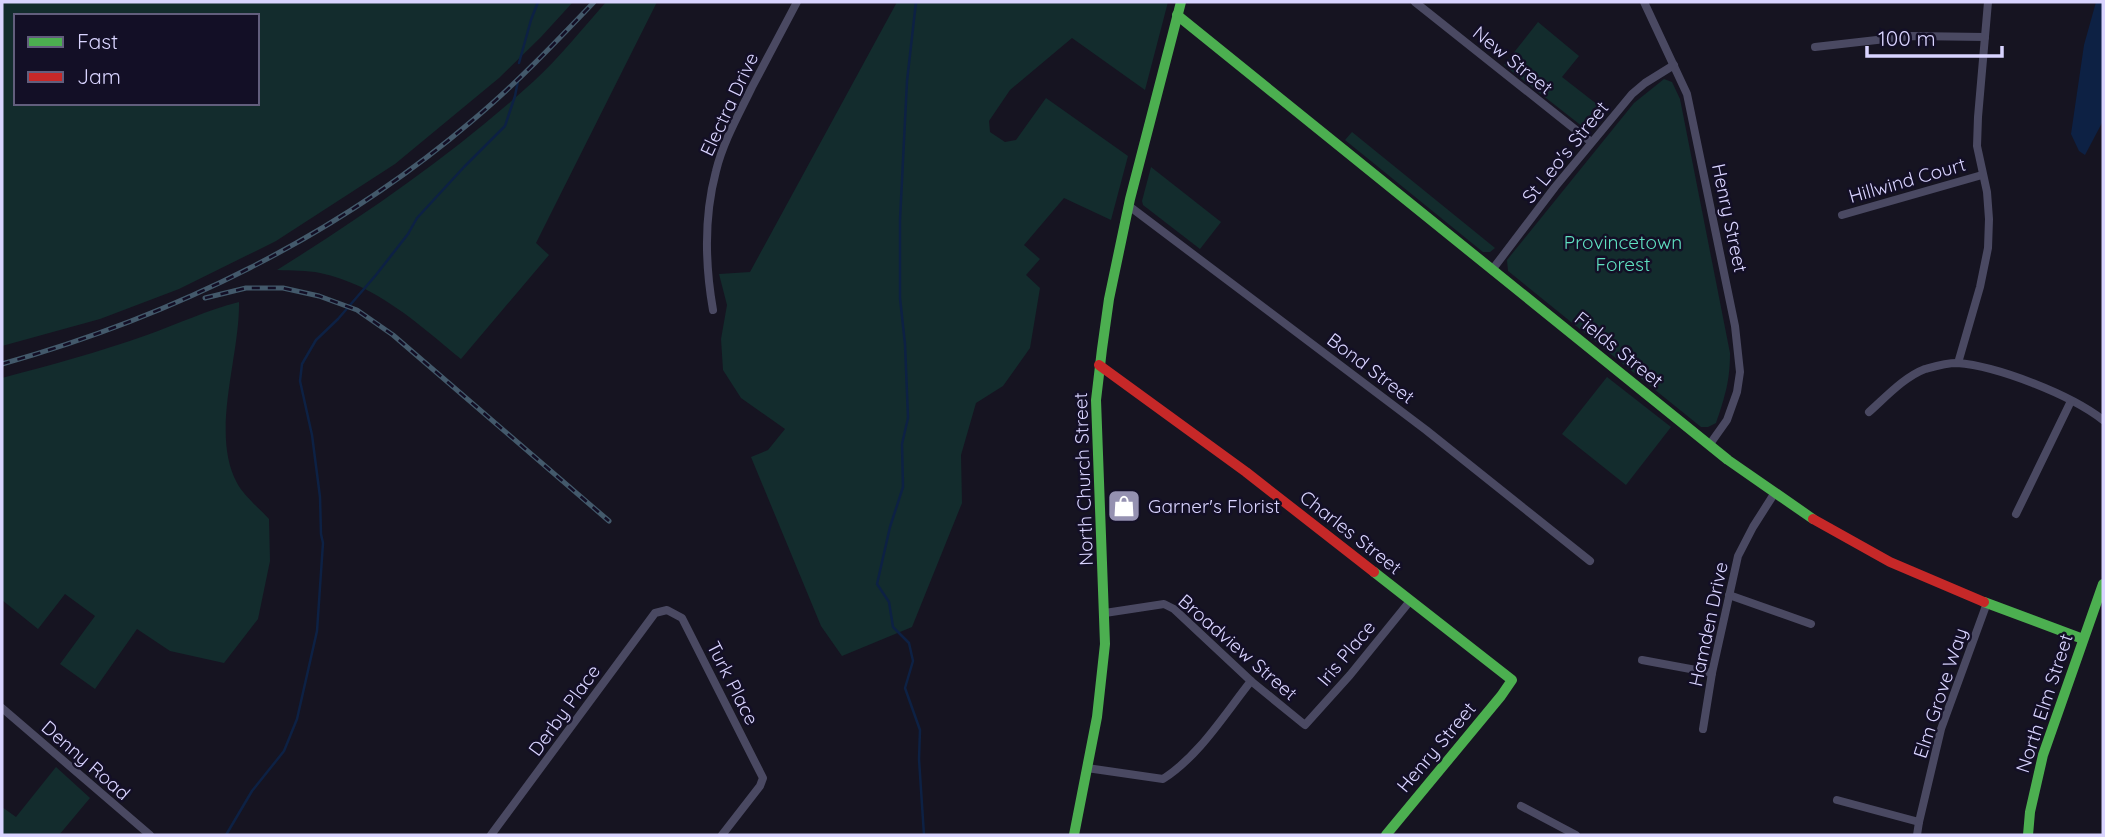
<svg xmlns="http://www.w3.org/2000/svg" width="2105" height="837" font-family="Quicksand,sans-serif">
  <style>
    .green { fill: #132c2d; fill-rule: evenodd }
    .water { fill: #0d2144 }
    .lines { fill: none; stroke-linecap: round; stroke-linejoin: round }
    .stream { stroke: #0d2144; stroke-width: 2.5 }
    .street { stroke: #4a4962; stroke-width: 8 }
    .fast { stroke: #4caf50; stroke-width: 10 }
    .jam { stroke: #c62828; stroke-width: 10 }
    .rail-casing { stroke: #43596b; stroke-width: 5 }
    .rail { stroke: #130f26; stroke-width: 2.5; stroke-dasharray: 8; stroke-linecap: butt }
    .labels { text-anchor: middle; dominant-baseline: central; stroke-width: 5; stroke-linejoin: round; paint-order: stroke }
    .street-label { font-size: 19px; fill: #d9d4ff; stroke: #130f26 }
    .park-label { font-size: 19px; fill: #5fe0c0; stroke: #130f26 }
    .poi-label { font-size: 19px; fill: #d9d4ff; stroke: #130f26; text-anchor: start }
  </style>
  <rect width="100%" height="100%" fill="#161421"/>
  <!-- green -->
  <g class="green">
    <path d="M2,2H573L541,37L499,78L395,164L276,241L179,289L100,319L2,346ZM16,16H257V103H16Z"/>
    <path d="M606,2H657L536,243L549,255L461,359C418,324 377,285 320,273C307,270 291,271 277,270C368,213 455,153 534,81C560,57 583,28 606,2Z"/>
    <polygon points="897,2 1168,2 1145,90 1072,38 1010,90 989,121 990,132 1005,142 1016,140 1046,98 1128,156 1111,220 1064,198 1024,245 1040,259 1026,275 1040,288 1030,348 1003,386 976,403 961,455 962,503 912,627 842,656 821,626 751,457 768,450 785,429 741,398 723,370 721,339 727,305 719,274 750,272"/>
    <polygon points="1538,22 1579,56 1562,77 1607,112 1596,125 1583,127 1504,65"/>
    <path d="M1664,79L1672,82L1680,99L1730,353C1730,381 1725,396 1716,423L1708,427H1701L1508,271L1507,260L1634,103Z"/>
    <polygon points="1352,132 1495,248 1490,252 1483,252 1345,140"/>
    <polygon points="1151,167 1221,222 1200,249 1143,205 1142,201"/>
    <path d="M239,302C240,357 210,433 237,483C244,496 259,508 269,519L270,561L258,619L224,663L170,651L137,629L95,689L60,664L95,616L65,594L38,629L2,600V378C51,365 99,352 147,335C178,324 207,310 239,302Z"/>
    <polygon points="1607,377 1671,427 1626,485 1562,434"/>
    <polygon points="56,767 90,798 59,835 2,835 2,807 16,817"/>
  </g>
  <!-- water -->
  <polygon class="water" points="2096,2 2103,2 2103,121 2085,155 2079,151 2071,134 2084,45"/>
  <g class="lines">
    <!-- stream -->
    <g class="stream">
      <polyline points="916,2 907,81 900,220 900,298 905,344 908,418 902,444 903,487 890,527 877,584 889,602 893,627 909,643 913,661 905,688 920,730 919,759 924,835"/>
      <polyline points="519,63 531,20 538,2"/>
      <polyline points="226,835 252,791 284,751 297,719 317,631 323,543 321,534 320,497 312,435 300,381 302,364 316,340 338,319 376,275 408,234 417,218 464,167 505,126 515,96 518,81"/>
    </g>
    <!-- street -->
    <g class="street">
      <polyline points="1415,2 1591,142"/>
      <polyline points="1644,2 1687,94 1735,326 1740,372 1737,392 1727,420 1710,444"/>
      <polyline points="1815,47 1912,36 1985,37"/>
      <polyline points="1129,206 1426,430 1590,561"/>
      <polyline points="1842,215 1982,175"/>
      <polyline points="1492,270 1555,187 1632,94 1645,83 1674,65"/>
      <path d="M713,310C705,264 704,216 716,171C723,142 739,114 752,87C767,59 782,30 797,2"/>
      <polyline points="1958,363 1980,287 1988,248 1989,219 1987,192 1977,146 1978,117 1988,2"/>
      <path d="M1869,412C1886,397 1904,377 1925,369C1936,366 1946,363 1957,363C1998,366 2071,395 2103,420"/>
      <polyline points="2016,514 2071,401"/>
      <polyline points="1729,595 1811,624"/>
      <polyline points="1105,613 1164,604 1174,609 1251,681 1305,725 1350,675 1410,601"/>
      <polyline points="1642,660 1712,673"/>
      <polyline points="2,708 150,835"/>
      <polyline points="1703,729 1712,673 1738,556 1753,527 1774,494"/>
      <path d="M1087,768L1163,779C1199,756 1224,715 1251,681"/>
      <polyline points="1837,800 1919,822"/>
      <polyline points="1521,806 1576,835"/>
      <polyline points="491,835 655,613 667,610 682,618 763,778 760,786 722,835"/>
      <polyline points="1917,835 1919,822 1941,729 1987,603"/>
    </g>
    <!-- fast -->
    <g class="fast">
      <polyline points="1177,15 1728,460 1813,519"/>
      <polyline points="1374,572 1512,680 1501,696 1386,835"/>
      <polyline points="1984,602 2083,639"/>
      <polyline points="1074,835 1097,717 1105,644 1096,400 1102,349 1109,299 1130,199 1181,2"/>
      <polyline points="2028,835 2030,812 2043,755 2103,584"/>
    </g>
    <!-- jam -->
    <g class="jam">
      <polyline points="1099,365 1246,472 1374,572"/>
      <polyline points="1813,519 1890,562 1984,602"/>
    </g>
    <defs>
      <g id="rail">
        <polyline points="205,298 246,288 283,288 319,296 357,310 393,335 609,521"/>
        <path d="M2,364C173,316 337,236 473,120C516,84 555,43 594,2"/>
      </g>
    </defs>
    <!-- rail casing -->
    <use href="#rail" class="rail-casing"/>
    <!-- rail -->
    <use href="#rail" class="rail"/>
  </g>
  <!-- icons -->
  <defs>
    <symbol id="shop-square" viewBox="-11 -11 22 22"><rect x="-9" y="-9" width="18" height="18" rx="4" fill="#9591b1" stroke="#130f26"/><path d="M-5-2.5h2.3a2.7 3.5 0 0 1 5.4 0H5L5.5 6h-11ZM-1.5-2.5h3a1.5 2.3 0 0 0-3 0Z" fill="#fff"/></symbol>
  </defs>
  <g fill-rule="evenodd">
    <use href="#shop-square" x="1105" y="487" width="38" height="38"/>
  </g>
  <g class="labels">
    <!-- street labels -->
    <g class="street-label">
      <text transform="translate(1513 60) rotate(39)">New Street</text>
      <text transform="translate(729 104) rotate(-65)">Electra Drive</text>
      <text transform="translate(1565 152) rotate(-51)">St Leo's Street</text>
      <text transform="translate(1907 180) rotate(-16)">Hillwind Court</text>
      <text transform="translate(1730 218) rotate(78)">Henry Street</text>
      <text transform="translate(1619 349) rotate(39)">Fields Street</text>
      <text transform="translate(1371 368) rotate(37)">Bond Street</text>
      <text transform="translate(1083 479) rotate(-92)">North Church Street</text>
      <text transform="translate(1351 532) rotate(38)">Charles Street</text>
      <text transform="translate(1708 624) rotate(-78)">Hamden Drive</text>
      <text transform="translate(1238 647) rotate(41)">Broadview Street</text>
      <text transform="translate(1346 653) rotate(-50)">Iris Place</text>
      <text transform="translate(733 683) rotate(63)">Turk Place</text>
      <text transform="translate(1940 693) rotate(-72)">Elm Grove Way</text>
      <text transform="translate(2044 703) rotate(-72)">North Elm Street</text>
      <text transform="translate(564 710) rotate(-54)">Derby Place</text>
      <text transform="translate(1436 747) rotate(-50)">Henry Street</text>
      <text transform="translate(86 760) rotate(41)">Denny Road</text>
    </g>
    <!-- park labels -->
    <g class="park-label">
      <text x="1623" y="242">Provincetown<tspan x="1623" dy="22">Forest</tspan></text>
    </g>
    <!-- poi labels -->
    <g class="poi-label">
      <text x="1148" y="506">Garner's Florist</text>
    </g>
  </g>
  <!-- border -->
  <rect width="2105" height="837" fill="none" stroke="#d9d4ff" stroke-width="7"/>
  <!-- legend -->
  <rect x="14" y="14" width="245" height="91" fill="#130f26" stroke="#625e7d" stroke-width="2"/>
  <rect x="28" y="37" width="35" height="10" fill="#4caf50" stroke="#625e7d" stroke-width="2"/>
  <text x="77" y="49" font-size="21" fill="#d9d4ff">Fast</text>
  <rect x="28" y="72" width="35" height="10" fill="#c62828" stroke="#625e7d" stroke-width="2"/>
  <text x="77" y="84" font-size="21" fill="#d9d4ff">Jam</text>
  <!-- scale -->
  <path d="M1867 46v10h135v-10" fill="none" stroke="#d9d4ff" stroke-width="3.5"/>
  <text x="1878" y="46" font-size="21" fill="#d9d4ff" stroke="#130f26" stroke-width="5" paint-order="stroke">100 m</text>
</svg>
